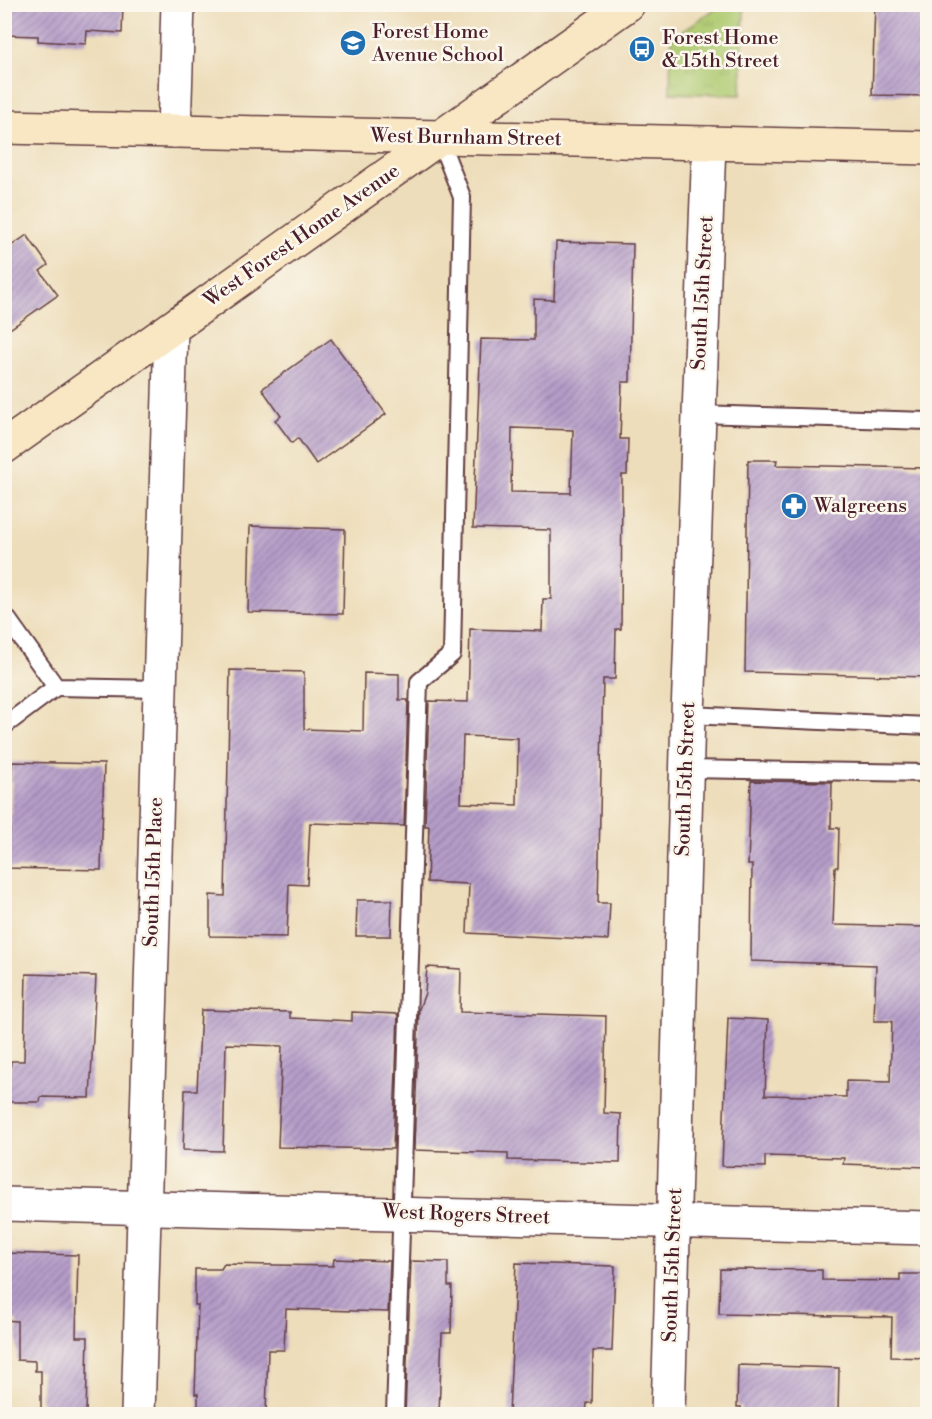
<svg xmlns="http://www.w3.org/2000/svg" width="932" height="1419" font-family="'Libre Bodoni',serif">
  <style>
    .grass { fill: url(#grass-tufts); stroke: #7c744e; stroke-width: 1.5 }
    .building { fill: url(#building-hatch); fill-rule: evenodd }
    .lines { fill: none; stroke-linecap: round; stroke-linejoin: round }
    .lane-casing { stroke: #623c40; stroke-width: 20 }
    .street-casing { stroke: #623c40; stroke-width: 36 }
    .secondary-casing { stroke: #623c40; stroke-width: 36 }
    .lane { stroke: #fff; stroke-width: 16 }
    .street { stroke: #fff; stroke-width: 33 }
    .secondary { stroke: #f9e7c3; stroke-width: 33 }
    .labels { text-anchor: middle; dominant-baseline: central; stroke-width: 5; stroke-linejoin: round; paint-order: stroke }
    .poi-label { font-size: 20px; fill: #4a1f2b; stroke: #fbf7ec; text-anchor: start }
    .street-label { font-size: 20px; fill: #4a1f2b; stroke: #fbf7ec }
  </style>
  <defs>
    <pattern id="grass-tufts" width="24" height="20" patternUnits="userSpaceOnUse" patternTransform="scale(1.5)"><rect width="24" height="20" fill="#afca71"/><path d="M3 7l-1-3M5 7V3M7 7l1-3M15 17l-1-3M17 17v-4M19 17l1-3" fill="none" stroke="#98ad62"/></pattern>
    <pattern id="building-hatch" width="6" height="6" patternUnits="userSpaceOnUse" patternTransform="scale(1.5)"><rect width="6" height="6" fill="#b59dc9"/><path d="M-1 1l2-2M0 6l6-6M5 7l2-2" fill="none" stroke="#957fa3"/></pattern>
  </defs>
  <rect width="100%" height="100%" fill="#fbf7ec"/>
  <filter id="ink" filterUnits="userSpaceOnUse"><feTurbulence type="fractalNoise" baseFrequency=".0167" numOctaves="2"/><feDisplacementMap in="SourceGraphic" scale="12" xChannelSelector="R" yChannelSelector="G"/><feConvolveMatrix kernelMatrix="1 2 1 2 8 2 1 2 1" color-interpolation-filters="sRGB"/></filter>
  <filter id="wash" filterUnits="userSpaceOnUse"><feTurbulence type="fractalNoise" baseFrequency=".008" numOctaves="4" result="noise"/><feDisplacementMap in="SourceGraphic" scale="24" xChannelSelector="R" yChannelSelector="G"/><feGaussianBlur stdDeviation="1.35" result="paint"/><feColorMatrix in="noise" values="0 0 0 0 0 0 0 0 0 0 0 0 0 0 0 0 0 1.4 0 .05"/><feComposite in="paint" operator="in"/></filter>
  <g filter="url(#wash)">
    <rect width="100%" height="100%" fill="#edddba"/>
    <!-- grass -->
    <polygon class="grass" points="721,5 741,5 744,10 741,95 670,93 671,39"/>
    <g id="blocks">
      <!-- building -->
      <g class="building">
        <polygon points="4,4 123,4 122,33 87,31 86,44 38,41 38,36 4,35"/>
        <polygon points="875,4 927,4 927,96 872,95"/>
        <polygon points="27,235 48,265 40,271 58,295 4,333 4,251"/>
        <path d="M556,242L633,244L630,382H622L620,439H628L627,475H622L621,629H616L615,679H603L598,903H610L608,940L467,933L469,884L427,882L429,826H425L429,701L468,702L470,629L542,631L543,599H551V530L473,528L481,339L534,340V299L554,300ZM512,428L573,430L571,493L511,492ZM463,736L518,738L517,805L461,803Z"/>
        <polygon points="331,339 386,414 316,464 298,438 292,443 275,420 281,416 262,389"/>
        <polygon points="748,460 777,460 776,465 927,468 927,677 745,672"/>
        <polygon points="250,526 345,529 343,614 248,612"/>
        <polygon points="230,670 304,672 304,729 363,731 364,673 399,674 399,700 408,700 404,826 310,823 307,885 289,884 287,937 210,936 210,895 225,896"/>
        <polygon points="12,762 104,764 101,870 4,868 4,831 10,832"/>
        <polygon points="751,781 832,782 831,828 839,828 838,867 835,867 833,925 927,927 927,1167 843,1164 844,1158 765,1156 765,1167 722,1166 728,1018 768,1020 765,1095 846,1097 846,1081 890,1082 892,1021 874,1021 876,965 751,961 752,865 748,865"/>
        <polygon points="357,900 392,900 391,936 356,936"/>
        <polygon points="427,967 461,969 460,1012 606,1016 604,1113 621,1114 620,1163 508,1160 508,1153 414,1150 419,1009 425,993"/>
        <polygon points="26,974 96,976 90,1098 41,1097 40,1102 4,1102 4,1071 10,1071 11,1061 24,1061"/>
        <polygon points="201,1010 290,1012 290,1018 352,1021 352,1012 398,1014 393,1149 278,1147 282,1046 226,1044 223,1151 183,1150 185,1090 197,1090"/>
        <polygon points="4,1253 78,1255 76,1337 88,1337 86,1414 41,1414 41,1371 35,1371 35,1361 17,1360 17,1321 4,1320"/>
        <polygon points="334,1259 390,1261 388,1312 286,1309 284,1350 268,1350 266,1414 198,1414 198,1394 195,1394 198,1305 195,1305 195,1269 221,1269 224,1264 333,1266"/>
        <polygon points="411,1261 448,1262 448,1286 452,1286 451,1333 442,1333 439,1414 405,1414"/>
        <polygon points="516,1263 615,1266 612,1351 593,1351 592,1403 587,1403 586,1414 509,1414"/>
        <polygon points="720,1269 822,1270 822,1280 900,1281 900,1274 927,1274 927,1358 891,1357 892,1317 719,1314"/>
        <polygon points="738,1365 839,1368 838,1414 741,1414 741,1407 737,1407"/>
      </g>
    </g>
  </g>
  <g filter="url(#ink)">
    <use href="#blocks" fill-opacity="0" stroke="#623c40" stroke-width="1.5"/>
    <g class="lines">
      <defs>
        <g id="lane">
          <polyline points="698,414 928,421"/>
          <polyline points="4,614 56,687 160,689"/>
          <polyline points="688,715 928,726"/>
          <polyline points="4,726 56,687"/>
          <polyline points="687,769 928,773"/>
          <polyline points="395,1414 419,682 452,654 462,197 439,138"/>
        </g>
        <g id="street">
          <polyline points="174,131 178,4"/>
          <polyline points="4,1204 928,1228"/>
          <polyline points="138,1414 171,329"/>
          <polyline points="668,1414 688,715 709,143"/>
        </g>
        <g id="secondary">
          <polyline points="4,127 928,148"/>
          <polyline points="4,447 628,4"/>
        </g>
      </defs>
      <!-- lane casing -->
      <use href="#lane" class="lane-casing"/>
      <!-- street casing -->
      <use href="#street" class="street-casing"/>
      <!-- secondary casing -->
      <use href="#secondary" class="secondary-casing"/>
      <!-- lane -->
      <use href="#lane" class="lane"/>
      <!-- street -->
      <use href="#street" class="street"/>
      <!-- secondary -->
      <use href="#secondary" class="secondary"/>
    </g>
  </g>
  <!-- icons -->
  <defs>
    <symbol id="school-disc" viewBox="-11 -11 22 22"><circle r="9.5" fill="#1f6fb2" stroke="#fbf7ec"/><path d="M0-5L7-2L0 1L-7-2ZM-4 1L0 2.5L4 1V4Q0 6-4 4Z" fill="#fff"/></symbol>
    <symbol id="bus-disc" viewBox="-11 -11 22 22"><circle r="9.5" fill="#1f6fb2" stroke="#fbf7ec"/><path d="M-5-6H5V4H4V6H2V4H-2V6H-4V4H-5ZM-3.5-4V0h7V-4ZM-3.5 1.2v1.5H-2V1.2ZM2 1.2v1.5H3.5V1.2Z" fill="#fff"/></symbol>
    <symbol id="pharmacy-disc" viewBox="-11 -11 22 22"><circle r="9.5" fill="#1f6fb2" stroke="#fbf7ec"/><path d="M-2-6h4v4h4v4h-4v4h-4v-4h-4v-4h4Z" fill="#fff"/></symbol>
  </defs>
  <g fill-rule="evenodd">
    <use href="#school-disc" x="338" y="28" width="30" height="30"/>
    <use href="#bus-disc" x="627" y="34" width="30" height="30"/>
    <use href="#pharmacy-disc" x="779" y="491" width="30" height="30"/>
  </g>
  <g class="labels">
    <!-- poi labels -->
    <g class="poi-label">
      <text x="372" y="32">Forest Home<tspan x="372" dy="23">Avenue School</tspan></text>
      <text x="662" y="38">Forest Home<tspan x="662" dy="23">&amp; 15th Street</tspan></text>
      <text x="814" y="506">Walgreens</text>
    </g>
    <!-- street labels -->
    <g class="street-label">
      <text transform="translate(466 138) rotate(1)">West Burnham Street</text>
      <text transform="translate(302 236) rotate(-35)">West Forest Home Avenue</text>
      <text transform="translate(703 293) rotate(-87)">South 15th Street</text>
      <text transform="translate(686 779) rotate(-88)">South 15th Street</text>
      <text transform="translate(154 872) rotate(-88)">South 15th Place</text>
      <text transform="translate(466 1215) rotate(2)">West Rogers Street</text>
      <text transform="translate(673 1265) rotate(-88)">South 15th Street</text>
    </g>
  </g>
  <!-- margin -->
  <rect width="932" height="1419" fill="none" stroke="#fbf7ec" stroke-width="24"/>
</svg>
